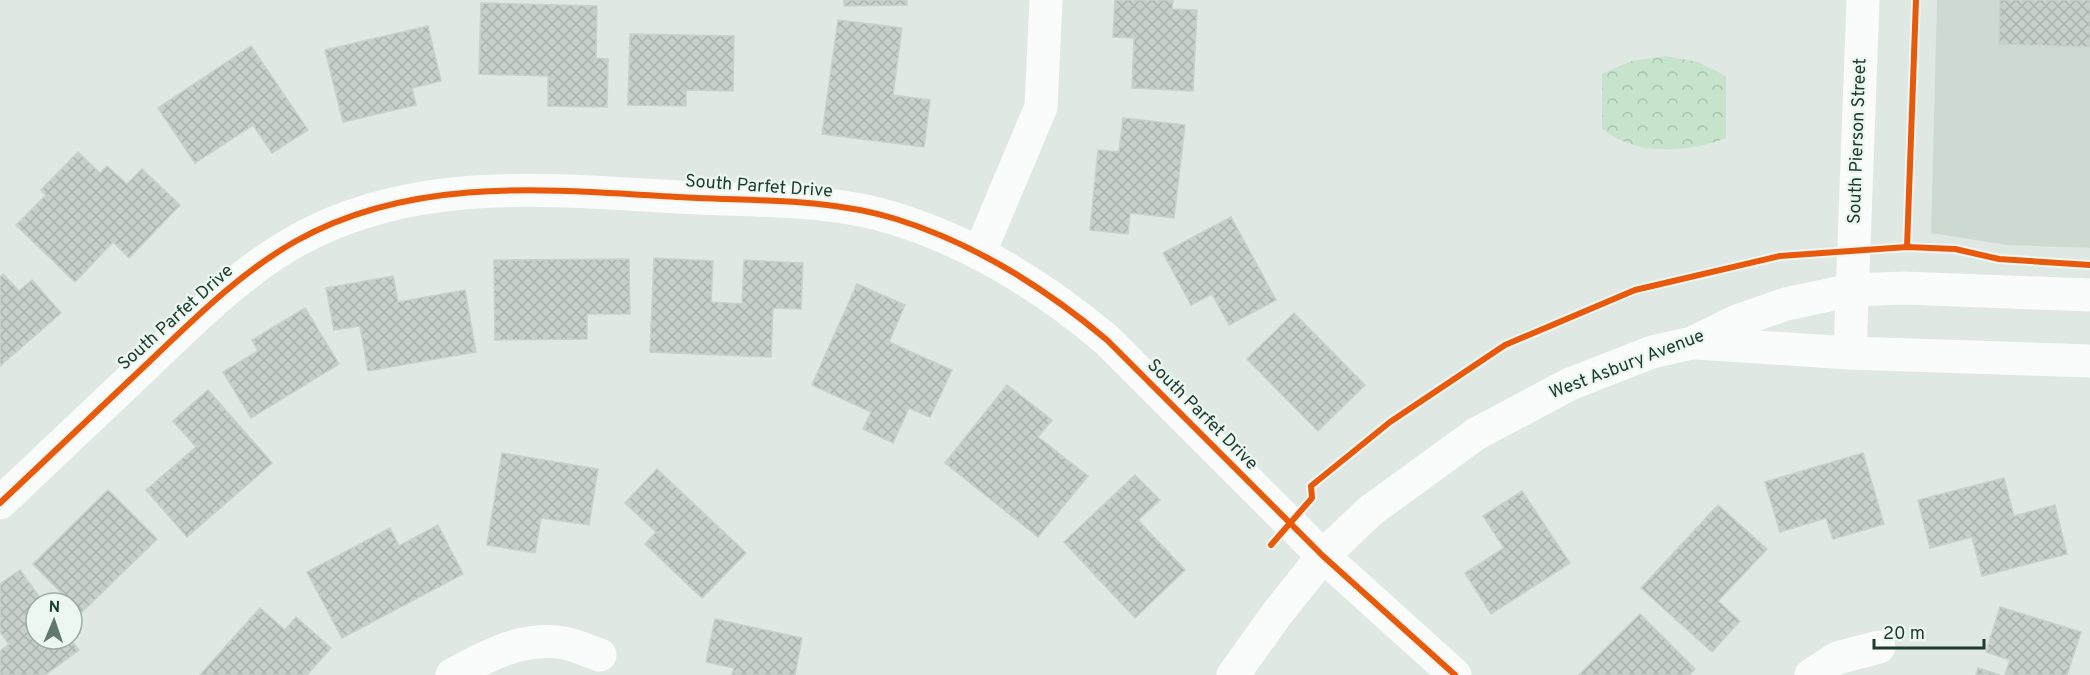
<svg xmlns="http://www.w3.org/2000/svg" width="2090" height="675" font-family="Overpass,sans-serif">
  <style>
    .built { fill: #cddad2 }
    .park { fill: url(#park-crowns) }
    .building { fill: url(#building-cross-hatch); stroke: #c8d1cc; stroke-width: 1.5 }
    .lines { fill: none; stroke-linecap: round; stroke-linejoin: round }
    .street { stroke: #fafcfb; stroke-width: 33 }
    .cycleway-casing { stroke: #edf7f1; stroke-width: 10 }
    .cycleway { stroke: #e8590c; stroke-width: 6 }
    .labels { text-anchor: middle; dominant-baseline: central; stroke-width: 4.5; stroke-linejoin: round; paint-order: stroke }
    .street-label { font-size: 18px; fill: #1d3b2f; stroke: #edf7f1 }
  </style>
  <defs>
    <pattern id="park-crowns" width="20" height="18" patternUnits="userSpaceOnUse" patternTransform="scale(1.5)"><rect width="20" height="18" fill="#c7e3cc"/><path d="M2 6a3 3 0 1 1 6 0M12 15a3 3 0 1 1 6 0" fill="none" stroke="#aac4b0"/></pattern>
    <pattern id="building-cross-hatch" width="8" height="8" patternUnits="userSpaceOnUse" patternTransform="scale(1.5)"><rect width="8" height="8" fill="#c7cfcb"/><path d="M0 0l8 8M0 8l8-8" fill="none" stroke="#aab3af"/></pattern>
  </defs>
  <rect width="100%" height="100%" fill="#e0e8e3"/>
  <!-- built -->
  <polygon class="built" points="1937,0 2090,0 2090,248 2007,245 1931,233"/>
  <!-- park -->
  <path class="park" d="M1666,56L1698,62L1726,76V138C1688,153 1635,156 1602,129V74L1631,61Z"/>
  <!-- building -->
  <g class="building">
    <polygon points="844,0 907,0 907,5 844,6"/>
    <polygon points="1115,0 1173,0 1172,9 1197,10 1193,91 1132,88 1134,38 1113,37"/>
    <polygon points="2000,0 2090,0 2090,47 1999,44"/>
    <polygon points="481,3 597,6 596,58 608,59 607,107 548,106 548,76 479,74"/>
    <polygon points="838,20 902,28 893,95 930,100 924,147 822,134"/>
    <polygon points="428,26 441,81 412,88 416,105 343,122 325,50"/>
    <polygon points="630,34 734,36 733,91 686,90 686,106 628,105"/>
    <polygon points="251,46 308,130 272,153 253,125 195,163 158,108"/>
    <polygon points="1123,118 1185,125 1174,218 1130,213 1128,234 1090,230 1098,150 1119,152"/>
    <polygon points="78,152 100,173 107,166 127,184 142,169 180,205 129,258 113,242 75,282 16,225 46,195 41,190"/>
    <polygon points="1231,217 1276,300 1229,325 1212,294 1191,305 1163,253"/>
    <polygon points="654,258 713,261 711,302 742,304 744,260 803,263 801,309 773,308 771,357 650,352"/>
    <polygon points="629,259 630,314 587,314 587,339 495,340 494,260"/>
    <polygon points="3,274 19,291 32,280 61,313 0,366 0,277"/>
    <polygon points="393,276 398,302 465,290 476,352 368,371 360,326 334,330 326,288"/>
    <polygon points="857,284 905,305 889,342 952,370 930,417 909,408 893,443 863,429 871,412 812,385"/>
    <polygon points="305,308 339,364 251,418 223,372 258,351 252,340"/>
    <polygon points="1294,313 1365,385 1318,431 1247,359"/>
    <polygon points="1007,385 1052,420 1038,437 1088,476 1038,537 945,463"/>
    <polygon points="208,390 272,463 187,537 146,490 196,447 173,421"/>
    <polygon points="502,453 598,469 589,525 541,518 535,553 487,545"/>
    <polygon points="1863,453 1884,524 1833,539 1826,518 1780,532 1765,482"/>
    <polygon points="657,469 746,553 702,598 645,544 656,532 625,503"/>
    <polygon points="1135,475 1160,500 1138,520 1185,570 1135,618 1064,542"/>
    <polygon points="2004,478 2014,516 2055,505 2067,554 1982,576 1972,537 1930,548 1918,500"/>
    <polygon points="108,490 157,539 81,613 33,564"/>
    <polygon points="1522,491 1570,563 1491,614 1465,573 1504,548 1483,516"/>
    <polygon points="1718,505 1767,549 1718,601 1740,621 1712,652 1641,588"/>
    <polygon points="438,525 463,574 342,638 307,572 390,528 399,546"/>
    <polygon points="20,570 44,603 36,603 36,639 70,639 79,650 45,675 0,675 0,651 9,644 0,632 0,584"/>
    <polygon points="2000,607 2081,632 2067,675 2005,675 2010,660 1986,652"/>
    <polygon points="260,608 285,630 296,617 331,648 307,675 200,675"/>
    <polygon points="1640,614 1695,669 1689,675 1579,675"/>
    <polygon points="715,619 802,638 795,675 732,675 734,668 706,662"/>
    <polygon points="1978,668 2000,675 1976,675"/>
  </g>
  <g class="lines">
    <!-- street -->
    <g class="street">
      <polyline points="980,252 1041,107 1046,0"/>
      <polyline points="1697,343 1850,353 2090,361"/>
      <polyline points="1850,353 1863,0"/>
      <path d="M0,503C50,456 100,408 151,360C196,317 241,272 296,241C419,172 562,191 697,198C763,201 832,199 896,219C976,244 1044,287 1107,340L1323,556L1455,675"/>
      <path d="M452,675C486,656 523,636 564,643C576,645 588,651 600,655"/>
      <polyline points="1233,675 1276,615 1323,556 1370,511 1476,434 1570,384 1652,352 1692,343 1737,321 1786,304 1852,290 1904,288 2090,295"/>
      <polyline points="1811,675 1837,658 1879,647"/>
    </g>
    <defs>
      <g id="cycleway">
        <polyline points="1907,247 1916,0"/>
        <path d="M0,503C50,456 100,408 151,360C196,317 241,272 296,241C419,172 562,191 697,198C763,201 832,199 896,219C976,244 1044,287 1107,340L1323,556L1455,675"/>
        <polyline points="1271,545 1312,498 1311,486 1390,422 1505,345 1635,290 1780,256 1907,247 1955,249 1999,259 2090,265"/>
      </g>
    </defs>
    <!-- cycleway casing -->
    <use href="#cycleway" class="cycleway-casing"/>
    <!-- cycleway -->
    <use href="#cycleway" class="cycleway"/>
  </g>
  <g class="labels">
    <!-- street labels -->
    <g class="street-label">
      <text transform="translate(1858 141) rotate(-88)">South Pierson Street</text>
      <text transform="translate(759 187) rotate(4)">South Parfet Drive</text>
      <text transform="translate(176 318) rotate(-42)">South Parfet Drive</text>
      <text transform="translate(1627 365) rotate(-21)">West Asbury Avenue</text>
      <text transform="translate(1202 415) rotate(45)">South Parfet Drive</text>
    </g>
  </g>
  <!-- north arrow -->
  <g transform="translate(54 621) rotate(2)"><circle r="28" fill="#edf7f1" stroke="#9aaca3" stroke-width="1.5"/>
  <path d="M0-4.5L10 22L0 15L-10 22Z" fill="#61786e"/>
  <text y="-9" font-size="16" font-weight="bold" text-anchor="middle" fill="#1d3b2f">N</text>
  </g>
  <!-- scale -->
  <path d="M1874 639v9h110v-9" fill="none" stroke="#1d3b2f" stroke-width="3"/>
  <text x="1883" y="639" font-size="18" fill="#1d3b2f" stroke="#edf7f1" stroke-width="4.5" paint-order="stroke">20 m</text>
</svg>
